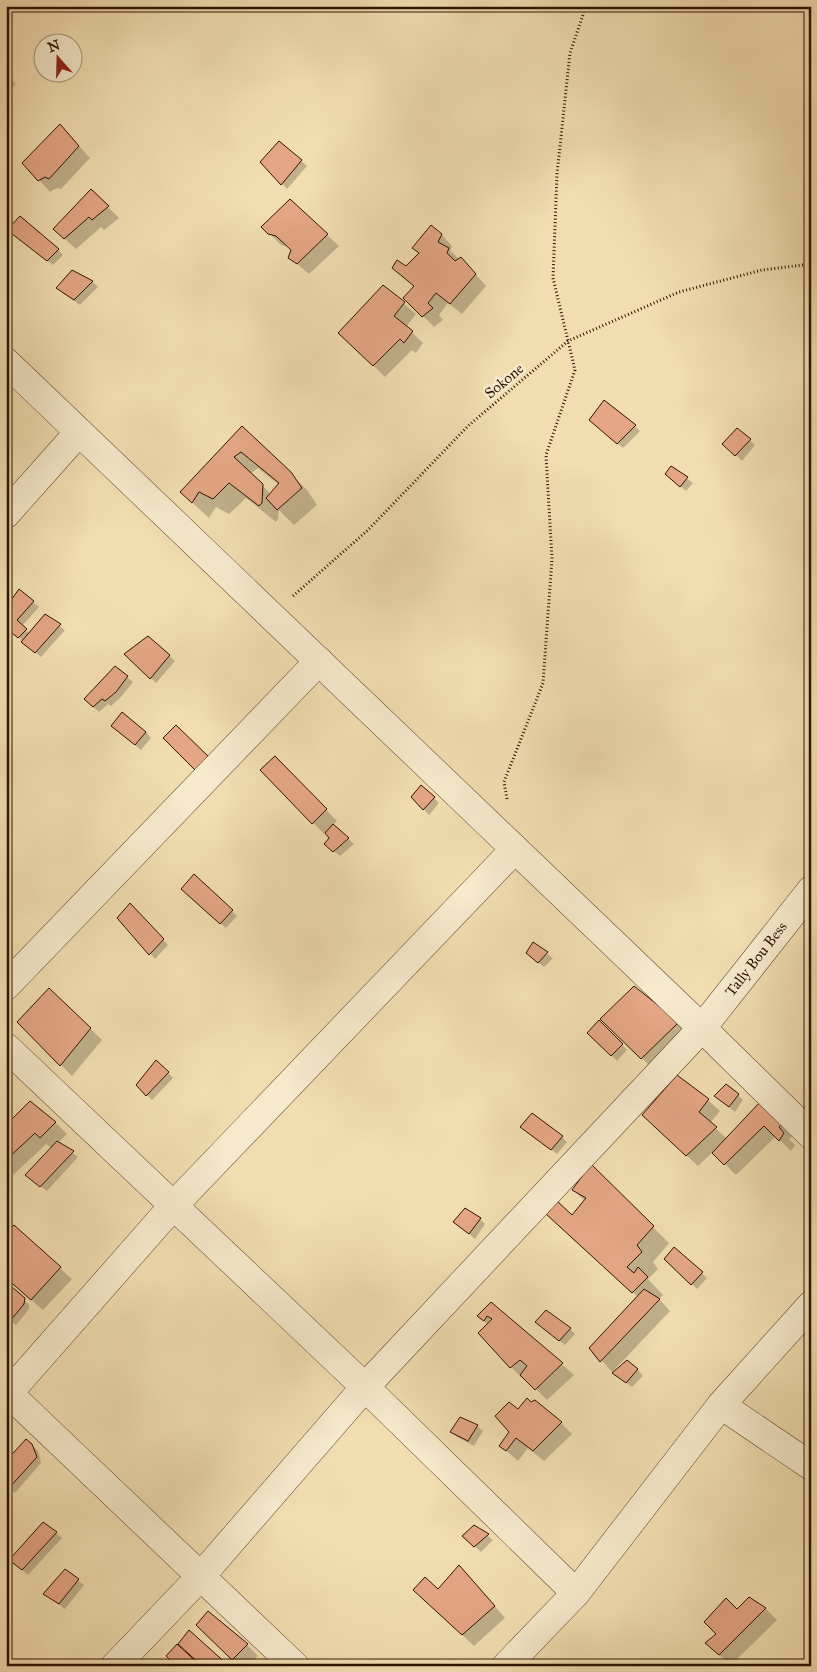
<svg xmlns="http://www.w3.org/2000/svg" width="817" height="1672" font-family="'IM FELL Great Primer',serif">
  <style>
    .shadow { fill: #0003; fill-rule: evenodd }
    .building { fill: #e4a684; stroke: #301203 }
    .lines { fill: none; stroke-linecap: round; stroke-linejoin: round }
    .street-casing { stroke: #60452e; stroke-width: 29 }
    .path { stroke: #301203; stroke-width: 3; stroke-dasharray: 1 2.5; stroke-linecap: butt }
    .street { stroke: #f6e9cc; stroke-width: 28 }
    .labels { text-anchor: middle; dominant-baseline: central; stroke-width: 5; stroke-linejoin: round; paint-order: stroke }
    .street-label { font-size: 15px; fill: #301203; stroke: #f6e9cc }
  </style>
  <rect width="100%" height="100%" fill="#f1ddb0"/>
  <filter id="stains"><feTurbulence type="fractalNoise" baseFrequency=".004" numOctaves="4"/><feColorMatrix values="0 0 0 0 .2 0 0 0 0 .09 0 0 0 0 .02 0 0 0 .5 -.17"/></filter>
  <radialGradient id="worn" r=".72"><stop offset=".6" stop-color="#630" stop-opacity="0"/><stop offset="1" stop-color="#630" stop-opacity=".3"/></radialGradient>
  <!-- shadow -->
  <g class="shadow">
    <polygon points="6,75 16,84 6,93"/>
    <polygon points="71,137 90,158 61,189 57,188 50,192 24,163"/>
    <polygon points="301,161 307,166 287,189 262,162"/>
    <polygon points="91,190 119,218 104,230 101,227 76,249 54,229"/>
    <polygon points="290,201 339,246 309,274 290,258 292,250 289,247 281,245 263,227"/>
    <polygon points="441,234 452,246 450,251 472,270 486,286 462,314 448,303 439,315 443,320 434,327 405,298 415,287 393,268 406,268 420,254 414,248"/>
    <polygon points="14,235 58,250 63,255 53,265"/>
    <polygon points="72,271 93,282 98,287 80,305 63,293"/>
    <polygon points="383,286 416,314 406,327 423,343 416,353 412,350 385,377 340,332"/>
    <polygon points="596,425 635,426 640,431 623,448"/>
    <path d="M242,427L307,490L317,505L294,525L279,510L278,519L276,522L246,498L229,514L216,507L209,518L181,492ZM258,468L279,485L271,494L250,474Z"/>
    <polygon points="750,440 755,445 742,461 724,444"/>
    <polygon points="672,468 693,483 686,491 672,479"/>
    <polygon points="19,591 39,607 22,626 30,634 45,615 65,630 41,657 6,626"/>
    <polygon points="148,637 175,661 156,683 126,654"/>
    <polygon points="127,677 133,682 121,697 111,706 108,704 99,712 85,699"/>
    <polygon points="118,731 146,732 151,738 141,750"/>
    <polygon points="275,758 337,821 333,825 354,844 340,856 331,849 331,838 326,832 324,834 262,770"/>
    <polygon points="413,797 434,798 439,803 429,815"/>
    <polygon points="194,876 237,916 226,928 188,895"/>
    <polygon points="130,905 168,945 155,959 119,918"/>
    <polygon points="533,944 553,958 544,967 531,956"/>
    <polygon points="49,989 102,1040 72,1076 18,1022"/>
    <polygon points="602,1019 678,1023 689,1034 653,1069"/>
    <polygon points="599,1022 627,1050 617,1061 589,1033"/>
    <polygon points="168,1073 173,1078 152,1100 147,1095"/>
    <polygon points="677,1076 708,1100 720,1111 710,1123 727,1139 761,1103 796,1133 789,1139 795,1145 791,1151 776,1136 736,1175 713,1152 698,1166 655,1126"/>
    <polygon points="738,1095 743,1100 735,1112 716,1096"/>
    <polygon points="30,1103 56,1123 67,1134 58,1143 78,1157 47,1191 32,1180 52,1148 46,1144 13,1175 6,1168 6,1127"/>
    <polygon points="522,1127 562,1137 567,1142 557,1154"/>
    <polygon points="591,1166 669,1243 653,1262 658,1269 648,1279 663,1295 659,1299 670,1311 614,1370 615,1371 627,1361 638,1370 643,1376 632,1387 612,1372 591,1348 638,1297 564,1230 572,1217 585,1201 573,1190"/>
    <polygon points="480,1219 485,1224 475,1239 455,1222"/>
    <polygon points="14,1227 72,1279 43,1310 6,1278"/>
    <polygon points="665,1259 702,1273 707,1278 697,1289"/>
    <polygon points="12,1289 29,1305 29,1309 16,1325 6,1318"/>
    <polygon points="491,1303 574,1375 547,1400 524,1377 522,1378 511,1367 488,1325 479,1316"/>
    <polygon points="542,1327 570,1329 575,1334 565,1345"/>
    <polygon points="519,1410 561,1423 572,1434 544,1461 528,1448 518,1461 501,1446 511,1432"/>
    <polygon points="461,1418 477,1426 483,1431 474,1446 457,1437 452,1432"/>
    <polygon points="32,1445 38,1451 41,1463 15,1493 6,1486"/>
    <polygon points="43,1523 62,1538 28,1575 16,1565"/>
    <polygon points="474,1526 493,1540 481,1552 464,1536"/>
    <polygon points="65,1571 84,1585 65,1609 45,1594"/>
    <polygon points="470,1578 505,1618 474,1646 426,1601 438,1591"/>
    <polygon points="750,1599 766,1609 777,1620 731,1665 718,1654 717,1634"/>
    <polygon points="208,1636 247,1645 258,1656 248,1666 240,1666"/>
  </g>
  <!-- building -->
  <g class="building">
    <polygon points="60,124 79,146 49,179 45,177 38,181 22,163"/>
    <polygon points="279,141 302,160 281,185 260,162"/>
    <polygon points="91,189 109,206 92,220 89,217 64,239 53,229"/>
    <polygon points="290,199 328,234 297,264 288,258 291,250 276,236 268,234 261,227"/>
    <polygon points="20,216 59,249 47,261 7,230"/>
    <polygon points="431,225 442,234 438,242 449,248 447,253 455,261 461,257 476,274 450,304 436,293 428,303 433,308 422,317 403,298 414,286 392,268 397,260 406,266 419,253 412,248"/>
    <polygon points="72,270 93,281 74,300 56,288"/>
    <polygon points="383,285 405,302 394,316 413,331 404,343 400,339 373,366 338,333"/>
    <polygon points="604,400 636,425 617,444 589,420"/>
    <polygon points="242,426 291,472 302,488 277,510 266,498 279,483 241,452 234,457 263,484 262,503 259,506 229,483 213,499 199,492 192,503 180,492"/>
    <polygon points="737,428 751,439 735,456 722,444"/>
    <polygon points="671,466 688,477 680,487 665,474"/>
    <polygon points="19,589 34,601 18,619 17,620 27,629 18,638 6,628 6,607"/>
    <polygon points="45,614 61,624 35,653 21,642"/>
    <polygon points="148,636 170,655 150,679 124,654"/>
    <polygon points="115,666 128,676 116,692 105,701 102,699 93,707 84,699"/>
    <polygon points="122,712 146,732 135,745 111,726"/>
    <polygon points="176,725 211,759 198,773 163,738"/>
    <polygon points="275,756 327,809 312,824 260,770"/>
    <polygon points="421,785 435,797 423,810 411,797"/>
    <polygon points="333,824 349,838 333,852 324,844 329,838 325,833"/>
    <polygon points="194,874 233,910 220,924 181,889"/>
    <polygon points="130,903 164,939 149,955 117,918"/>
    <polygon points="533,942 548,952 538,963 526,953"/>
    <polygon points="634,986 679,1022 641,1059 600,1019"/>
    <polygon points="49,988 91,1028 60,1066 17,1022"/>
    <polygon points="599,1020 623,1044 611,1056 587,1033"/>
    <polygon points="156,1060 169,1072 146,1096 136,1085"/>
    <polygon points="677,1075 709,1099 699,1112 717,1127 686,1156 642,1115"/>
    <polygon points="726,1084 739,1094 729,1107 714,1096"/>
    <polygon points="30,1101 56,1122 40,1138 35,1133 6,1160 6,1125"/>
    <polygon points="761,1101 786,1121 779,1127 784,1133 779,1141 764,1126 724,1165 712,1153"/>
    <polygon points="532,1113 563,1136 551,1150 520,1127"/>
    <polygon points="57,1141 74,1151 40,1187 25,1175"/>
    <polygon points="591,1164 654,1226 637,1245 642,1252 627,1267 634,1273 638,1267 648,1277 632,1293 546,1214 557,1201 572,1215 586,1198 572,1190"/>
    <polygon points="465,1208 481,1218 469,1234 453,1222"/>
    <polygon points="14,1225 61,1267 31,1300 6,1278 6,1234"/>
    <polygon points="674,1247 703,1272 691,1285 664,1259"/>
    <polygon points="12,1287 25,1298 24,1304 10,1321 6,1318 6,1293"/>
    <polygon points="644,1289 660,1299 600,1362 589,1348"/>
    <polygon points="491,1302 563,1363 535,1390 520,1375 527,1366 520,1360 510,1368 478,1333 492,1319 487,1316 484,1321 477,1316"/>
    <polygon points="546,1310 571,1328 559,1341 535,1322"/>
    <polygon points="627,1360 638,1369 626,1383 612,1373"/>
    <polygon points="527,1398 531,1402 535,1400 562,1422 533,1451 516,1438 506,1451 499,1446 509,1432 495,1416 509,1402 518,1409"/>
    <polygon points="460,1417 478,1425 468,1441 450,1432"/>
    <polygon points="26,1439 32,1444 37,1457 9,1488 6,1486 6,1461"/>
    <polygon points="43,1522 57,1532 22,1570 9,1560"/>
    <polygon points="474,1525 489,1534 474,1547 462,1536"/>
    <polygon points="459,1565 495,1606 462,1635 413,1590 425,1577 438,1589"/>
    <polygon points="65,1569 79,1579 59,1604 43,1594"/>
    <polygon points="749,1597 766,1608 719,1655 705,1643 716,1634 704,1622 726,1598 737,1609"/>
    <polygon points="208,1611 248,1644 232,1660 196,1625"/>
    <polygon points="189,1630 229,1666 202,1666 178,1644"/>
    <polygon points="177,1644 201,1666 176,1666 166,1656"/>
  </g>
  <g class="lines">
    <defs>
      <g id="street">
        <polyline points="6,362 702,1028 811,1135"/>
        <polyline points="6,514 79,432"/>
        <polyline points="6,986 319,661"/>
        <polyline points="6,1047 365,1387 576,1593"/>
        <polyline points="6,1391 295,1666"/>
        <polyline points="6,1396 173,1206 515,849"/>
        <polyline points="721,1405 811,1466"/>
        <polyline points="115,1666 201,1576 365,1387 702,1028 811,890"/>
        <polyline points="506,1666 576,1593 721,1405 811,1305"/>
      </g>
    </defs>
    <!-- street casing -->
    <use href="#street" class="street-casing"/>
    <!-- path -->
    <g class="path">
      <polyline points="293,596 368,530 468,426 568,341 679,292 762,270 811,264"/>
      <polyline points="507,799 504,782 543,683 552,559 546,455 575,370 553,278 557,174 570,53 586,6"/>
    </g>
    <!-- street -->
    <use href="#street" class="street"/>
  </g>
  <g class="labels">
    <!-- street labels -->
    <g class="street-label">
      <text transform="translate(504 381) rotate(-40)">Sokone</text>
      <text transform="translate(756 959) rotate(-52)">Tally Bou Bess</text>
    </g>
  </g>
  <!-- margin -->
  <rect width="817" height="1672" fill="none" stroke="#f1ddb0" stroke-width="25"/>
  <rect x="8" y="8" width="802" height="1657" fill="none" stroke="#301203" stroke-width="2.5"/>
  <rect x="12" y="12" width="792" height="1647" fill="none" stroke="#301203"/>
  <!-- north arrow -->
  <g transform="translate(58 58) rotate(340)"><circle r="24" fill="#f6e9cc" stroke="#a7937c"/>
  <path d="M0-4L9 19L0 12L-9 19Z" fill="#8f2418"/>
  <text y="-8" font-size="14" font-weight="bold" text-anchor="middle" fill="#301203">N</text>
  </g>
  <rect width="100%" height="100%" filter="url(#stains)"/>
  <rect width="100%" height="100%" fill="url(#worn)"/>
</svg>
